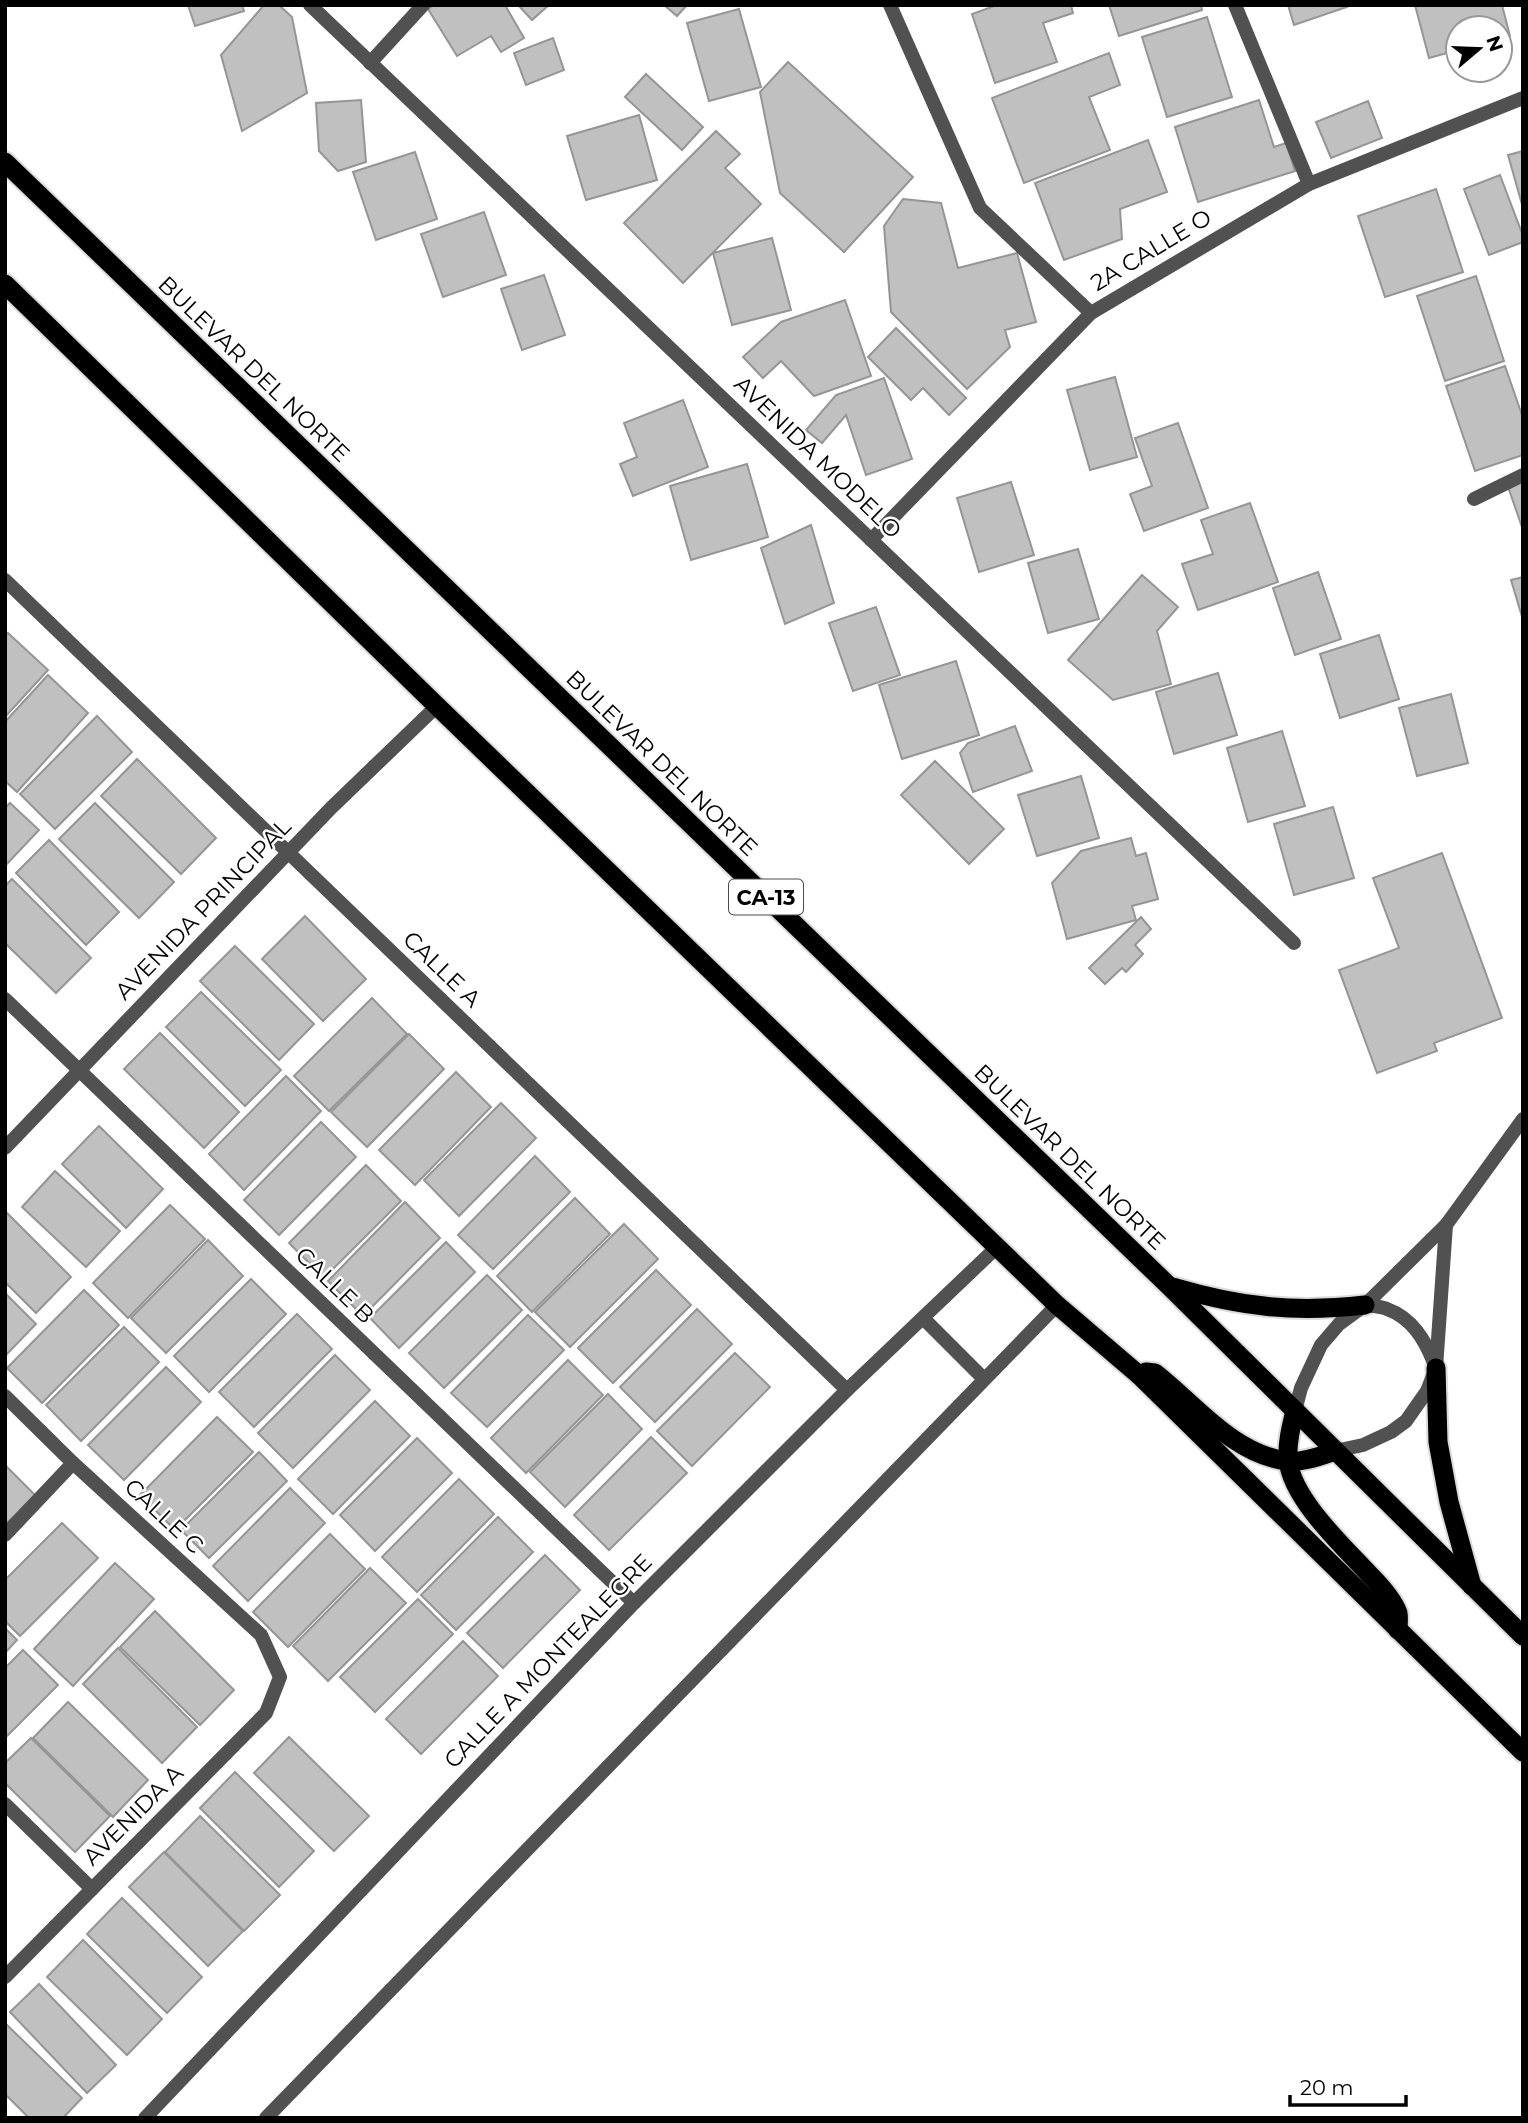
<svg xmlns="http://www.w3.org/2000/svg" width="1528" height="2123" font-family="Montserrat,sans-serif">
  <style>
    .building { fill: #c0c0c0; stroke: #959595; stroke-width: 2 }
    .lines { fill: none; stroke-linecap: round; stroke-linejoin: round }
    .trunk-casing { stroke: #dbdbdb; stroke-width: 23 }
    .service { stroke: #515151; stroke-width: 14 }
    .minor { stroke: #515151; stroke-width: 14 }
    .trunk { stroke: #000; stroke-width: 19 }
    .labels { text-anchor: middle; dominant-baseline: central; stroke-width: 5; stroke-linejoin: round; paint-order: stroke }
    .shield { fill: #fff; stroke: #4c4c4c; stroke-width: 2 }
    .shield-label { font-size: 21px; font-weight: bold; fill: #000 }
    .street-label { font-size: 23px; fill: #000; stroke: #fff }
  </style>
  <rect width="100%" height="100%" fill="#fff"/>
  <!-- building -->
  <g class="building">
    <polygon points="188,5 242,5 244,11 195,26"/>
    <polygon points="264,5 279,5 292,17 307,93 242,131 221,55"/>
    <polygon points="434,5 505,5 524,38 501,52 491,36 457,56 428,9"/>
    <polygon points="518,5 549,5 532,20"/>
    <polygon points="664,5 687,5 677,16"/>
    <polygon points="997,5 1071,5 1073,13 1043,23 1057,62 995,83 972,14"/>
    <polygon points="1109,5 1201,5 1202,10 1119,36"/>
    <polygon points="1288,5 1346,5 1347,7 1294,25"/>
    <polygon points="1415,5 1502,5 1510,36 1500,39 1500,28 1458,28 1458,50 1429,58"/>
    <polygon points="739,9 761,87 709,101 687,23"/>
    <polygon points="1207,17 1232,97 1167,117 1142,37"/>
    <polygon points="553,38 564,70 526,85 514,53"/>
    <polygon points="1109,53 1120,85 1089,97 1110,150 1024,183 992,98"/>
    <polygon points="788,62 913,177 844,252 780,193 760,92"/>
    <polygon points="646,74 703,127 682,150 625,97"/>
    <polygon points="361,100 366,162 338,171 319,151 316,103"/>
    <polygon points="1259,100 1274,147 1286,143 1295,171 1198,202 1175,127"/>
    <polygon points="1368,101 1382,138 1331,158 1316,122"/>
    <polygon points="639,115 657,180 586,200 567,136"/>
    <polygon points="716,131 740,154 725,168 761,204 683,283 624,223"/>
    <polygon points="1148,140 1167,192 1120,209 1122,239 1064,260 1035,183"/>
    <polygon points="1523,151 1523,208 1508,155"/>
    <polygon points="415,152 437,219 376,240 353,172"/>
    <polygon points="1500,175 1523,236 1523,242 1489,255 1464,189"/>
    <polygon points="1436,189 1463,272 1385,297 1358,216"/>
    <polygon points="903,199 941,203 958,268 1017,253 1036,322 1005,330 1010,347 967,389 891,312 884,226"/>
    <polygon points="484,212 506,275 443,297 421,234"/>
    <polygon points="772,238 791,310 732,325 713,253"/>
    <polygon points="544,275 565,335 522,350 501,289"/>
    <polygon points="1476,276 1504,361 1445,381 1417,296"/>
    <polygon points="845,300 871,376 814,396 781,361 763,378 743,357 781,322"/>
    <polygon points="896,328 966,398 949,415 923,388 911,400 868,357"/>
    <polygon points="1505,366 1523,418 1523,455 1475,471 1446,386"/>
    <polygon points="1115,377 1137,457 1090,470 1067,390"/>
    <polygon points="884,378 912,459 866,475 846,415 822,443 806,430 836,395"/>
    <polygon points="683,400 708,467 633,496 620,464 637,457 624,423"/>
    <polygon points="1178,423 1208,508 1144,531 1130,494 1152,486 1135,438"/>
    <polygon points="747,464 768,537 691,560 670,486"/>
    <polygon points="1523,472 1523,530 1505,478"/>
    <polygon points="1011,482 1034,555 979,572 957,498"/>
    <polygon points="1250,503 1278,582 1198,610 1182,564 1213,554 1201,520"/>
    <polygon points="811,525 834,603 785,624 761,548"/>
    <polygon points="1078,549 1099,619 1048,633 1028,563"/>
    <polygon points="1318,572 1341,639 1295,655 1273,588"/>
    <polygon points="1142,575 1178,607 1157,631 1171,684 1113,700 1068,660"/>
    <polygon points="1523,577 1523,620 1511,580"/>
    <polygon points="876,607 900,675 853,691 829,623"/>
    <polygon points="8,633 48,670 5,717 5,636"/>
    <polygon points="1379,635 1399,699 1340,718 1320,654"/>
    <polygon points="956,661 979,735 902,759 879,685"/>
    <polygon points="1218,673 1237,735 1174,754 1156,692"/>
    <polygon points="48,675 88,713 17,792 5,781 5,722"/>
    <polygon points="1451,694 1468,763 1417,776 1399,708"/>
    <polygon points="97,716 132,752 55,829 20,794"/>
    <polygon points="1015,726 1032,771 973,792 960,753 968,743"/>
    <polygon points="1282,731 1305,806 1248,822 1227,748"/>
    <polygon points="137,759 216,838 181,874 101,796"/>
    <polygon points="935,761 1004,829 969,864 901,795"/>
    <polygon points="1081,776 1099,838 1037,856 1018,795"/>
    <polygon points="10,803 39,830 5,866 5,808"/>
    <polygon points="95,803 174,882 139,918 59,839"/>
    <polygon points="1333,807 1354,878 1294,895 1274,824"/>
    <polygon points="1131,838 1136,856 1146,853 1158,899 1132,906 1136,920 1067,939 1052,883 1081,851"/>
    <polygon points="49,840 119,912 86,945 16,873"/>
    <polygon points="1442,853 1502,1018 1434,1043 1437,1051 1377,1073 1339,970 1399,948 1373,878"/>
    <polygon points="12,879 91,958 56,993 5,943 5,886"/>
    <polygon points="305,916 366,979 323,1021 262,959"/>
    <polygon points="1141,917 1151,929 1135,945 1143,954 1126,972 1122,968 1105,984 1089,968"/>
    <polygon points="235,946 314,1024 279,1060 200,981"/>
    <polygon points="201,992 281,1070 245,1106 166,1027"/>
    <polygon points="372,998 407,1034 329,1111 294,1076"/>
    <polygon points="160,1033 239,1112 204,1148 124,1069"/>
    <polygon points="409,1034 444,1069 367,1147 331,1112"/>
    <polygon points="456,1072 491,1107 415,1185 379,1150"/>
    <polygon points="286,1076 321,1111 244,1190 209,1154"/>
    <polygon points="501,1103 536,1138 459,1216 424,1180"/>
    <polygon points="321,1122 356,1157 279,1235 244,1200"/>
    <polygon points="99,1126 163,1189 126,1228 62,1164"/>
    <polygon points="535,1156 570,1192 493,1269 458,1235"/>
    <polygon points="366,1165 401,1201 324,1278 289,1243"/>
    <polygon points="55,1171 120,1231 86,1267 22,1207"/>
    <polygon points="575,1198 610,1234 532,1312 497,1276"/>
    <polygon points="405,1202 440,1238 363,1316 328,1281"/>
    <polygon points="170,1205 205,1239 128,1318 93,1283"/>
    <polygon points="5,1211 71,1277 36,1313 5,1282"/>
    <polygon points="624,1224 658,1259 570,1347 535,1312"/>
    <polygon points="208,1240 243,1276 166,1353 131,1318"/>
    <polygon points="446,1242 475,1272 399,1348 370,1318"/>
    <polygon points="656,1270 691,1305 613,1383 578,1348"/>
    <polygon points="487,1275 522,1310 444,1388 409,1353"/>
    <polygon points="251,1279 286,1314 209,1392 174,1356"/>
    <polygon points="84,1290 119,1325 42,1403 7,1368"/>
    <polygon points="5,1293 36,1324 5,1356"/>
    <polygon points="697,1309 732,1344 655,1422 620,1387"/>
    <polygon points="297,1314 332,1349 254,1427 219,1392"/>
    <polygon points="528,1315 564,1350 487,1427 451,1393"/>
    <polygon points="124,1327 159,1362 81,1441 46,1405"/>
    <polygon points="735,1353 770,1387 692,1466 657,1431"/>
    <polygon points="335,1355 370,1390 293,1468 258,1433"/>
    <polygon points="568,1360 603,1395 526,1473 491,1438"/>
    <polygon points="166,1367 201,1402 124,1480 88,1445"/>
    <polygon points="608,1394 642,1429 565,1507 530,1472"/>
    <polygon points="375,1401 410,1436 333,1514 298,1479"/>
    <polygon points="217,1417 253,1452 175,1530 140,1495"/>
    <polygon points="651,1437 687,1473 609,1550 574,1515"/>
    <polygon points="417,1438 452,1473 375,1551 340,1515"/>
    <polygon points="259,1452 287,1481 209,1558 181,1530"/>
    <polygon points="5,1465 35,1495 5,1525"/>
    <polygon points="459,1479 494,1514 417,1592 382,1557"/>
    <polygon points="290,1488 325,1523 248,1601 213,1566"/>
    <polygon points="498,1517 533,1552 456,1630 421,1595"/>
    <polygon points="62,1523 98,1558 20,1636 5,1621 5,1580"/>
    <polygon points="330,1534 365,1569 288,1647 253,1612"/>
    <polygon points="545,1555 580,1590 503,1668 467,1633"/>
    <polygon points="115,1563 154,1599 73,1686 34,1649"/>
    <polygon points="370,1568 406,1603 328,1681 293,1646"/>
    <polygon points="418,1599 453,1634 375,1712 340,1677"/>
    <polygon points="155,1611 234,1690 200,1725 120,1647"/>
    <polygon points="5,1628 17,1640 5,1653"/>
    <polygon points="463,1641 498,1676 421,1754 386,1719"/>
    <polygon points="118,1648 197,1727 162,1763 83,1684"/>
    <polygon points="23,1650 58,1685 5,1738 5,1668"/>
    <polygon points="68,1702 148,1780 113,1817 33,1738"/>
    <polygon points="289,1737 369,1816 334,1851 254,1773"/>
    <polygon points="31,1738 110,1816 75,1852 5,1783 5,1763"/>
    <polygon points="235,1772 314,1851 279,1887 200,1808"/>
    <polygon points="200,1816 280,1895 244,1931 165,1852"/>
    <polygon points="164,1852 243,1931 208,1966 129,1887"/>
    <polygon points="122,1898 202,1977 167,2013 87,1934"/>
    <polygon points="83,1940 162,2019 127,2055 47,1977"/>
    <polygon points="39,1984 116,2065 87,2093 10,2012"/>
    <polygon points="5,2023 82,2098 63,2118 29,2118 5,2094"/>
  </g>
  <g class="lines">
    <defs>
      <g id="trunk">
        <polyline points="5,162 1169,1286 1523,1636"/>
        <polyline points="5,284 437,706 997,1247 1057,1305 1139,1375 1523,1752"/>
        <path d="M1173,1287C1241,1307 1294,1313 1365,1305"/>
        <polyline points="1436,1368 1438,1442 1449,1502 1472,1586"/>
        <path d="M1139,1375L1146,1372L1155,1373C1196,1405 1232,1453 1286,1461C1302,1463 1320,1456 1335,1451"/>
        <path d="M1295,1411C1291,1427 1287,1443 1288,1460C1292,1499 1343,1546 1369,1574C1379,1584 1393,1599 1398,1613C1399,1618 1398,1625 1398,1630"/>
      </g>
    </defs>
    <!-- trunk casing -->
    <use href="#trunk" class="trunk-casing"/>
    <!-- service -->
    <g class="service">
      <polyline points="1235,5 1309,184"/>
      <polyline points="370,63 423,5"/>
      <polyline points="1474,499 1523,475"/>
      <polyline points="5,1535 73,1463"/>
      <polyline points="5,1804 92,1889"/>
    </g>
    <!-- minor -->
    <g class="minor">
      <polyline points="310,5 1294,943"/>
      <polyline points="890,5 980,208 1091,313"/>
      <polyline points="871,540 1091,313 1309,184 1523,98"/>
      <polyline points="5,580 847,1390"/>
      <polyline points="5,999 634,1603"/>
      <polyline points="5,1148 331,808 437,706"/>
      <path d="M1365,1305C1372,1306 1381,1306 1387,1309C1412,1318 1425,1340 1434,1363"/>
      <polyline points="923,1318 984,1379"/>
      <polyline points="5,1396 73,1463 261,1635 280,1677 266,1713 5,1977"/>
      <polyline points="1295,1411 1301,1388 1321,1345 1339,1324 1365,1305 1446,1225 1523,1119"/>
      <polyline points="1335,1451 1363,1445 1391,1432 1406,1421 1427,1391 1436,1368 1446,1225"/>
      <polyline points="145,2118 634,1603 847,1390 997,1247"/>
      <polyline points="266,2118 1057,1305"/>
    </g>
    <!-- trunk -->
    <use href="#trunk" class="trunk"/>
  </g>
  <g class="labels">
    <!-- shield labels -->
    <rect class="shield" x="729" y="879.5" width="74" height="35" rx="5"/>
    <g class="shield-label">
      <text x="766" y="897">CA-13</text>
    </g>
    <!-- street labels -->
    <g class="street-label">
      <text transform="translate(1151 250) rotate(-31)">2A CALLE O</text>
      <text transform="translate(254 369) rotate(44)">BULEVAR DEL NORTE</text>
      <text transform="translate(818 457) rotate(44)">AVENIDA MODELO</text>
      <text transform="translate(662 763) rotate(44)">BULEVAR DEL NORTE</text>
      <text transform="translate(203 909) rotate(-46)">AVENIDA PRINCIPAL</text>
      <text transform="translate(442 969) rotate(44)">CALLE A</text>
      <text transform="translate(1070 1157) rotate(44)">BULEVAR DEL NORTE</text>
      <text transform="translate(335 1285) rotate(44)">CALLE B</text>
      <text transform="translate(164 1516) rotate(43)">CALLE C</text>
      <text transform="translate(548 1661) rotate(-46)">CALLE A MONTEALEGRE</text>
      <text transform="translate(133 1815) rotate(-45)">AVENIDA A</text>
    </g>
  </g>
  <!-- border -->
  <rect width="1528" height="2123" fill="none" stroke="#000000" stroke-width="14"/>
  <!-- north arrow -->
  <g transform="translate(1479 49) rotate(71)"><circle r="33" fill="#ffffff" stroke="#999999" stroke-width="2"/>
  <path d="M0-5L12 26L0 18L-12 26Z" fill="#000000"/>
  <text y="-10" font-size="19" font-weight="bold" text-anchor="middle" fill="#000000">N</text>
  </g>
  <!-- scale -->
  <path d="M1290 2095v10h116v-10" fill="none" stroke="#000000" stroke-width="3.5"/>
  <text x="1300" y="2095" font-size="21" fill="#000000" stroke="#ffffff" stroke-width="5" paint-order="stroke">20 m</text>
</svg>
